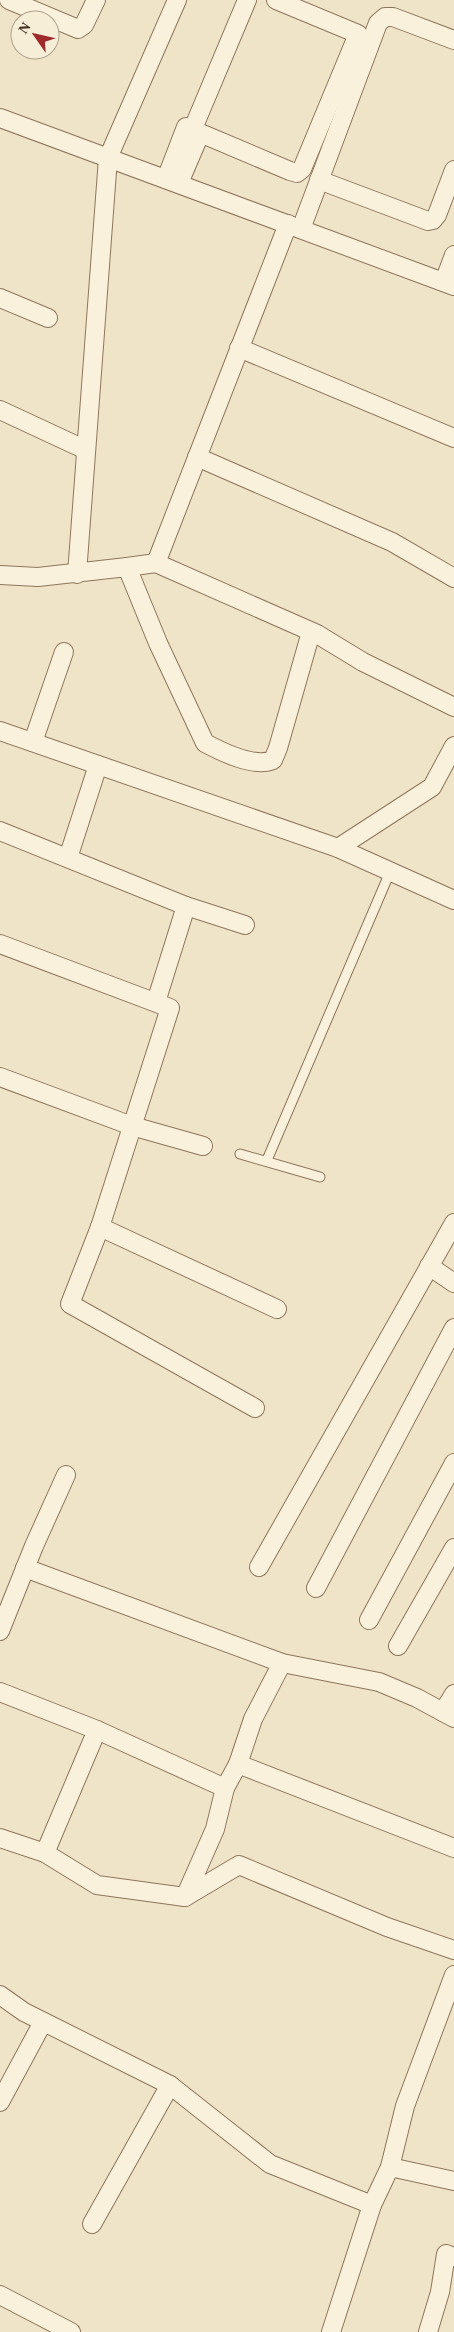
<svg xmlns="http://www.w3.org/2000/svg" width="454" height="2332" font-family="Georgia,serif">
  <style>
    .lines { fill: none; stroke-linecap: round; stroke-linejoin: round }
    .service-casing { stroke: #8d765c; stroke-width: 11 }
    .minor-casing { stroke: #8d765c; stroke-width: 20 }
    .service { stroke: #faf1dc; stroke-width: 9 }
    .minor { stroke: #faf1dc; stroke-width: 18 }
  </style>
  <rect width="100%" height="100%" fill="#f0e4c8"/>
  <g class="lines">
    <defs>
      <g id="service">
        <polyline points="240,1154 320,1177"/>
        <polyline points="267,1160 390,872"/>
      </g>
      <g id="minor">
        <polyline points="9,0 78,29 84,25 96,0"/>
        <polyline points="0,118 454,286"/>
        <polyline points="192,131 247,0"/>
        <polyline points="166,179 186,127 290,171 297,173 302,169 358,34 276,0"/>
        <polyline points="319,180 428,221 433,220 437,215 454,170"/>
        <polyline points="179,183 200,134"/>
        <polyline points="301,229 378,23 385,17 393,17 454,40"/>
        <polyline points="444,282 454,255"/>
        <polyline points="0,298 48,318"/>
        <polyline points="239,348 454,438"/>
        <polyline points="0,410 86,450"/>
        <polyline points="197,457 392,542 454,578"/>
        <polyline points="156,563 317,634 363,662 454,707"/>
        <polyline points="127,567 156,563 288,224"/>
        <polyline points="77,574 108,158 177,0"/>
        <path d="M0,575L38,577L127,567L158,643L205,743C222,752 254,768 273,760L278,748L311,632"/>
        <polyline points="0,731 338,848 454,900"/>
        <polyline points="33,742 64,652"/>
        <polyline points="0,831 186,906 245,925"/>
        <polyline points="338,848 432,787 454,746"/>
        <polyline points="68,858 98,765"/>
        <polyline points="0,944 170,1008 100,1227 70,1304 255,1408"/>
        <polyline points="156,1002 186,906"/>
        <polyline points="0,1077 132,1126 203,1146"/>
        <polyline points="100,1227 277,1309"/>
        <polyline points="429,1266 454,1283"/>
        <polyline points="259,1567 454,1223"/>
        <polyline points="25,1568 282,1663 379,1682 417,1698 454,1718"/>
        <polyline points="316,1588 454,1328"/>
        <polyline points="369,1620 454,1463"/>
        <polyline points="0,1631 34,1546 66,1475"/>
        <polyline points="398,1646 454,1548"/>
        <polyline points="0,1692 97,1730 225,1788"/>
        <polyline points="443,1712 454,1694"/>
        <polyline points="238,1764 454,1848"/>
        <polyline points="0,1838 45,1853 97,1885 185,1897 239,1865 387,1927 454,1950"/>
        <polyline points="45,1853 97,1730"/>
        <polyline points="185,1897 215,1829 225,1788 238,1764 253,1719 282,1663"/>
        <polyline points="0,1995 24,2012 170,2085 270,2164 372,2205 390,2167 405,2106 454,1975"/>
        <polyline points="0,2102 43,2022"/>
        <polyline points="390,2167 454,2181"/>
        <polyline points="92,2224 170,2085"/>
        <polyline points="0,2295 71,2332"/>
        <polyline points="331,2332 372,2205"/>
        <polyline points="428,2332 440,2292 446,2254 454,2257"/>
      </g>
    </defs>
    <!-- service casing -->
    <use href="#service" class="service-casing"/>
    <!-- minor casing -->
    <use href="#minor" class="minor-casing"/>
    <!-- service -->
    <use href="#service" class="service"/>
    <!-- minor -->
    <use href="#minor" class="minor"/>
  </g>
  <!-- north arrow -->
  <g transform="translate(35 35) rotate(304)"><circle r="24" fill="#f7eed8" stroke="#ada18e"/>
  <path d="M0-4L9 19L0 12L-9 19Z" fill="#9e2a2b"/>
  <text y="-8" font-size="14" font-weight="bold" text-anchor="middle" fill="#3d2e20">N</text>
  </g>
</svg>
